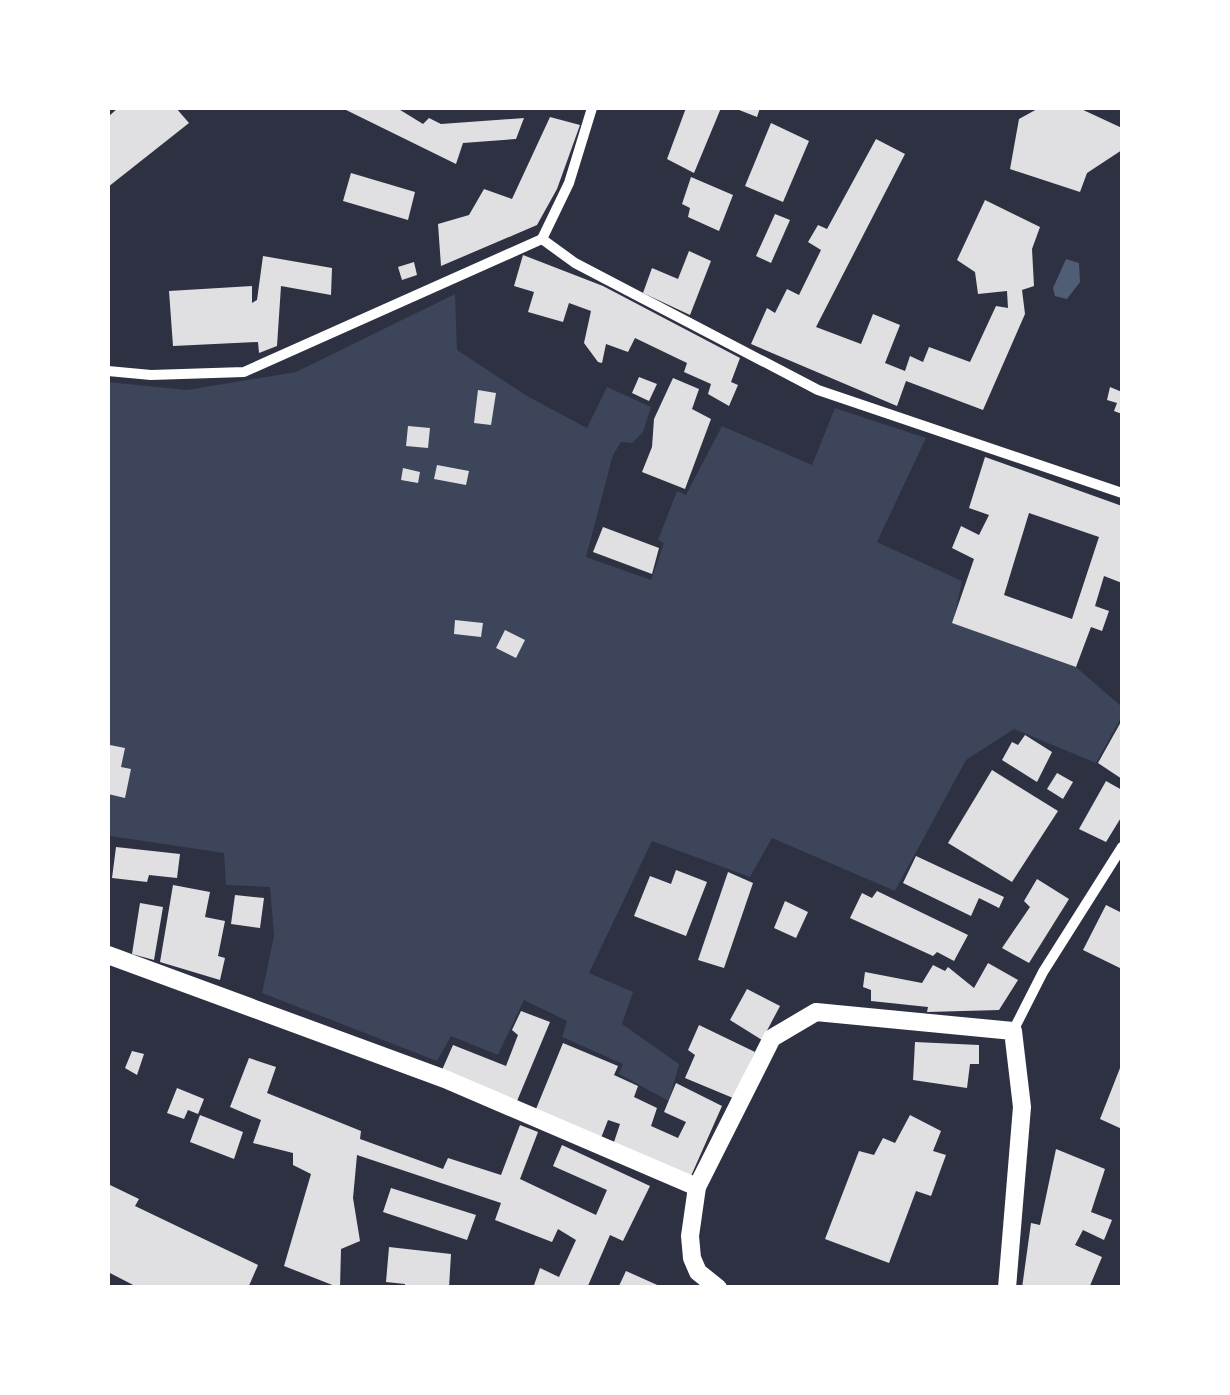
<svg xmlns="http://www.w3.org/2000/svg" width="1230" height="1395" font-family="'Golos Text',sans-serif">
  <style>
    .green { fill: #3c4559 }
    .water { fill: #4f5d75 }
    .building { fill: #e0e0e3; fill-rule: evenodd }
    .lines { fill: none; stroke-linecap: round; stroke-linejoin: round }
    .minor { stroke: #fff; stroke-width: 10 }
    .tertiary { stroke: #fff; stroke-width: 18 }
  </style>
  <rect width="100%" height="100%" fill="#2d3142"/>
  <!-- green -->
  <polygon class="green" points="455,294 457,350 527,396 587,428 607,387 651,407 643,432 632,443 621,442 613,455 586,557 651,580 664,543 658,540 677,491 686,495 722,426 812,465 835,408 926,438 877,542 962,581 953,623 1076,667 1122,707 1122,716 1096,763 1014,729 966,760 895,891 772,838 750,877 652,841 589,973 633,992 622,1024 679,1064 669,1101 619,1074 623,1064 562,1037 567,1021 524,1000 498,1055 451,1036 437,1061 262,993 274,936 270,887 226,885 224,853 110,836 108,831 108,382 187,390 296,372"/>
  <!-- water -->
  <polygon class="water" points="1066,259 1079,263 1080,282 1067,299 1055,296 1053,288"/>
  <!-- building -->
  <g class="building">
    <polygon points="118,108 176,108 189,123 108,187 108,117"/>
    <polygon points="342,108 397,108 423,124 429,118 441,124 524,118 516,139 463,143 456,164"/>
    <polygon points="686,108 721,108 694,173 667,159"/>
    <polygon points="734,108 760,108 757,117"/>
    <polygon points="1039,108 1079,108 1122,128 1122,150 1087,173 1080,192 1010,169 1019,119"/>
    <polygon points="550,117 580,125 557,189 537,225 441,266 438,224 469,215 484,189 512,199"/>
    <polygon points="771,123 809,141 783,202 745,186"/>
    <polygon points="876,139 905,154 816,327 861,344 873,314 900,325 885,363 905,371 910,356 923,362 929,347 970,362 996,306 1008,308 1007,291 978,294 975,272 957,260 985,200 1040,227 1032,249 1034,286 1022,290 1025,314 983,410 906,381 897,406 751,344 767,308 775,313 787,289 799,295 821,250 808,242 818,225 827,229"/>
    <polygon points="351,173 415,192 408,220 343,201"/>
    <polygon points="691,177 733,195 719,231 688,217 690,208 682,204"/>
    <polygon points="775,214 790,220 771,263 756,256"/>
    <polygon points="689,251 711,261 690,315 643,293 652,268 678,279"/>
    <polygon points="523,255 603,286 740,358 731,382 738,385 729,406 708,394 711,384 684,372 687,363 635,338 628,352 606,344 602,363 598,362 584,343 591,311 569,303 563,322 528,312 534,292 514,286"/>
    <polygon points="263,256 332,268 331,295 281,286 277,346 259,353 258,342 173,346 169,291 252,286 252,303 257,300"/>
    <polygon points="414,262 417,275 402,280 398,267"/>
    <polygon points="639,377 657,384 649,401 632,393"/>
    <polygon points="673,378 699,389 692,409 711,419 685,489 642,472 652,447 654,419"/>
    <polygon points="1110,387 1122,392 1122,414 1114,411 1117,403 1107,400"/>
    <polygon points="478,390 496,393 491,425 474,423"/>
    <polygon points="408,426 430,428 428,448 406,446"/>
    <path d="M985,457L1122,506V583L1104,576L1095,606L1109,611L1102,631L1091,627L1076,667L952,623L974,559L952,548L961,526L979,535L989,515L969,508ZM1029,513L1099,537L1072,619L1004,595Z"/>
    <polygon points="437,465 469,471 466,485 434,479"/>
    <polygon points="403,468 420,472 418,483 401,480"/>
    <polygon points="603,527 659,548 652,574 593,552"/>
    <polygon points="455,620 483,623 481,637 454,634"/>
    <polygon points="505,630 525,640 516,658 496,648"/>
    <polygon points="1122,720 1122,779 1098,763"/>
    <polygon points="1025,735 1052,752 1037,782 1002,760 1012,742 1018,745"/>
    <polygon points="110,745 125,748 121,767 131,769 125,798 108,794"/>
    <polygon points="992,770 1058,811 1012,882 948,843"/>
    <polygon points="1057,773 1073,782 1063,799 1047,789"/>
    <polygon points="1106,781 1122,790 1122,816 1106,842 1079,829"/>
    <polygon points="116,847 180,854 177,878 149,875 147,882 112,878"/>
    <polygon points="916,856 1004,897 999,908 979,898 971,916 903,883"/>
    <polygon points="676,870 707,882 686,936 634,916 650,876 671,884"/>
    <polygon points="728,872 753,883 724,968 698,960"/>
    <polygon points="1037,879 1069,899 1029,963 1002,948 1030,907 1024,901"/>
    <polygon points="173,885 210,892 205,917 225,921 218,956 225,958 220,980 160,962"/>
    <polygon points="877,891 968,935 954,961 937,952 933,956 850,918 862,893 872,898"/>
    <polygon points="235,895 264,898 260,928 231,924"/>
    <polygon points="785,901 808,912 796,938 774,928"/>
    <polygon points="140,903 163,907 154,960 132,954"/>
    <polygon points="1106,905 1122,913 1122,969 1083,950"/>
    <polygon points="988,963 1018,980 999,1010 927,1012 928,1007 871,1001 871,990 863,987 865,972 922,983 933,965 945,971 948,967 974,988"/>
    <polygon points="747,989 780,1006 762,1040 730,1020"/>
    <polygon points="521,1011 550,1022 517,1101 442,1070 453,1045 506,1066 518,1035 512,1030"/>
    <polygon points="699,1025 755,1052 733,1098 685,1078 695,1055 688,1050"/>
    <polygon points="915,1042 979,1045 979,1064 970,1064 967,1088 913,1080"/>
    <polygon points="563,1043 618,1066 614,1075 638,1086 634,1097 657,1108 651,1126 678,1138 686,1122 664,1112 676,1083 722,1106 691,1176 613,1145 620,1124 608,1120 601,1138 536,1109"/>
    <polygon points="132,1051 144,1054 137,1075 125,1068"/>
    <polygon points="249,1058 276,1067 267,1093 361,1131 360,1139 443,1169 448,1158 501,1175 520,1125 538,1132 520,1179 596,1215 607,1190 553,1166 562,1145 650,1186 623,1241 610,1235 587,1288 533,1288 540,1268 559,1277 576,1240 558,1229 552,1242 495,1220 501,1203 357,1155 353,1198 360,1241 341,1249 340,1288 284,1266 311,1174 293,1165 293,1153 253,1143 261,1120 230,1107"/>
    <polygon points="1122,1063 1122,1129 1100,1119"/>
    <polygon points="177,1088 204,1099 198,1114 188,1110 184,1119 167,1113"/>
    <polygon points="200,1115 243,1132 234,1159 190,1142"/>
    <polygon points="910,1115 941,1131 933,1151 946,1155 931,1196 916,1191 889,1263 825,1239 859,1151 874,1155 883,1138 895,1143"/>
    <polygon points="1056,1149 1105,1169 1091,1212 1112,1220 1104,1240 1083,1230 1075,1245 1102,1257 1089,1288 1022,1288 1031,1223 1040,1225"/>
    <polygon points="108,1184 139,1199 135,1206 258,1265 248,1288 139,1288 108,1272"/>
    <polygon points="391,1188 476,1215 467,1240 383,1212"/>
    <polygon points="389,1247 451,1254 449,1288 405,1288 405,1284 386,1282"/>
    <polygon points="626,1271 664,1288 618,1288"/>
  </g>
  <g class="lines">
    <!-- minor -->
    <g class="minor">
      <polyline points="542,239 575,263 818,390 1122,493"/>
      <polyline points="542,239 569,183 592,108"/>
      <polyline points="108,371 151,375 244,372 542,239"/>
      <polyline points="1013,1031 1043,972 1122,847"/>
    </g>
    <!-- tertiary -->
    <g class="tertiary">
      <polyline points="108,955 445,1079 697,1187"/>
      <polyline points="718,1288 698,1272 692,1258 690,1236 697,1187 772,1038 816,1012 1013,1031 1022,1107 1007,1288"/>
    </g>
  </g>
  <!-- border -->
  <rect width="1230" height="1395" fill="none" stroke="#ffffff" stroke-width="220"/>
</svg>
